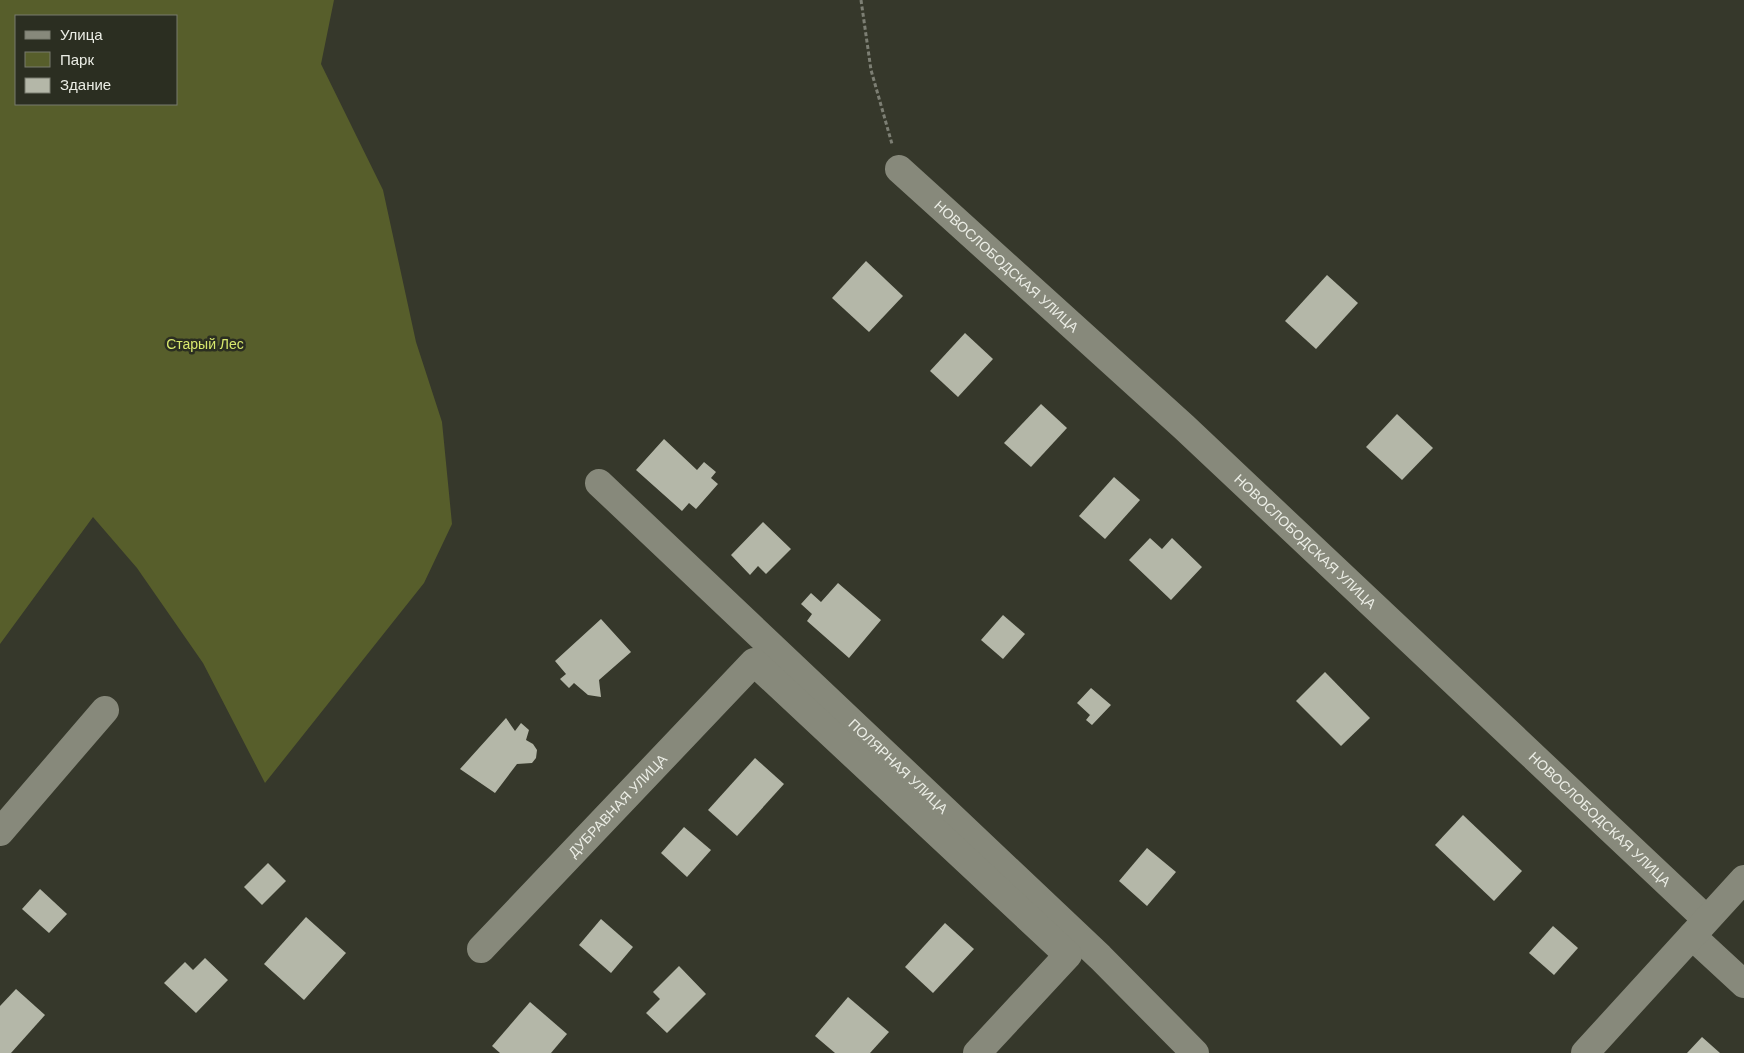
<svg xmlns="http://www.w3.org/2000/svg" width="1744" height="1053" font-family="Arial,sans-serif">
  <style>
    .green { fill: #575e2b; fill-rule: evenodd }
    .building { fill: #b4b7a8 }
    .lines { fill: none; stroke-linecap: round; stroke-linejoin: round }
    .path { stroke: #7d7f74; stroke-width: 3; stroke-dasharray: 4 2.5; stroke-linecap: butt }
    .minor { stroke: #87897b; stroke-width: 28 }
    .labels { text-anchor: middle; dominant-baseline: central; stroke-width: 5; stroke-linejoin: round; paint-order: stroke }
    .street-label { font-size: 14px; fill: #ebede5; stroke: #2b2e21 }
    .park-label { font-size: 14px; fill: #d8e86d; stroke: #2b2e21 }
  </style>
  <rect width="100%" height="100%" fill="#36382b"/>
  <!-- green -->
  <path class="green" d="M0,0H334L321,64L383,190L416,342L442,422L452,524L424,583L265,783L203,663L137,568L93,517L0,644ZM16,16H176V104H16Z"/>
  <!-- building -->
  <g class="building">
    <polygon points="866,261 903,296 869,332 832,298"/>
    <polygon points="1327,275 1358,303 1316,349 1285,321"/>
    <polygon points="965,333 993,359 958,397 930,371"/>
    <polygon points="1041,404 1067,428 1031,467 1004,443"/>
    <polygon points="1397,414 1433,448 1402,480 1366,447"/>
    <polygon points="664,439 697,470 704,462 716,472 711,478 718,484 696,509 689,503 682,511 636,470"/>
    <polygon points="1114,477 1140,500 1105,539 1079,516"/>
    <polygon points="763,522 791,549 766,574 758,566 750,575 731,555"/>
    <polygon points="1150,538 1162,549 1172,538 1202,567 1171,600 1129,560"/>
    <polygon points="838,583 881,620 849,658 807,621 812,614 801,604 811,593 821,602"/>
    <polygon points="1003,615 1025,634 1003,659 981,640"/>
    <polygon points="601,619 631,652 599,680 601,697 588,695 574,683 569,688 560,679 566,674 555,661"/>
    <polygon points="1325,672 1370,718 1341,746 1296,701"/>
    <polygon points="1091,688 1111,705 1092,725 1086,720 1090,715 1077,703"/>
    <polygon points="506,718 515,731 521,723 529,730 526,740 533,744 537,750 536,758 532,763 517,764 495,793 460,769"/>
    <polygon points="755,758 784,784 737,836 708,810"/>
    <polygon points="1463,815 1522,871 1494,901 1435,845"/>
    <polygon points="684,827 711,850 687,877 661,853"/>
    <polygon points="1147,848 1176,872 1147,906 1119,881"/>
    <polygon points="268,863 286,881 262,905 244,887"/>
    <polygon points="40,889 67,914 49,933 22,909"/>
    <polygon points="306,917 346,953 304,1000 264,964"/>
    <polygon points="601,919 633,947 611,973 579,945"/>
    <polygon points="945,923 974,949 933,993 905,967"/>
    <polygon points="1553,926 1578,948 1554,975 1529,953"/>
    <polygon points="205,958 228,980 196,1013 164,983 185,962 193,970"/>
    <polygon points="679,966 706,994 667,1033 646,1013 660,999 653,992"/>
    <polygon points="16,989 45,1015 11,1053 0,1053 0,1006"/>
    <polygon points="848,997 889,1032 870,1053 835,1053 815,1036"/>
    <polygon points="530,1002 567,1034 551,1053 500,1053 492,1046"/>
    <polygon points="1702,1037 1720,1053 1687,1053"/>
  </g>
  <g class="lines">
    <!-- path -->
    <polyline class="path" points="861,0 871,70 892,144"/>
    <!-- minor -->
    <g class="minor">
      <path id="s1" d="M899,169L1184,427L1706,919"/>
      <path id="s2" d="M599,483L1100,957L1195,1053"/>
      <polyline points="0,832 105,710"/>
      <polyline points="1692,936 1744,984"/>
      <path id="s3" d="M481,949L754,662L1068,955L977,1053"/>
      <polyline points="1585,1053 1744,879"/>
    </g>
  </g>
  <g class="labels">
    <!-- street labels -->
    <g class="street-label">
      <text stroke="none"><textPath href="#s1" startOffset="145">НОВОСЛОБОДСКАЯ УЛИЦА</textPath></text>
      <text stroke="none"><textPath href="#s1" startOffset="551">НОВОСЛОБОДСКАЯ УЛИЦА</textPath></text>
      <text stroke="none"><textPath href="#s2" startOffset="412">ПОЛЯРНАЯ УЛИЦА</textPath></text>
      <text stroke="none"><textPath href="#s3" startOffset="198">ДУБРАВНАЯ УЛИЦА</textPath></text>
      <text stroke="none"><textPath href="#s1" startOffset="956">НОВОСЛОБОДСКАЯ УЛИЦА</textPath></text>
    </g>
    <!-- park labels -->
    <g class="park-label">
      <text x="205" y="344">Старый Лес</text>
    </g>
  </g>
  <!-- legend -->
  <rect x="15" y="15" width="162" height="90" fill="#2b2e21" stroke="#787a6f"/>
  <rect x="25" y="31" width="25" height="8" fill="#87897b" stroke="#787a6f"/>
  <text x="60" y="40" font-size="15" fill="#ebede5">Улица</text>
  <rect x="25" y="52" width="25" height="15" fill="#575e2b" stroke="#787a6f"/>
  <text x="60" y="65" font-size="15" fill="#ebede5">Парк</text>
  <rect x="25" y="78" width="25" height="15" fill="#b4b7a8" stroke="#787a6f"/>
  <text x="60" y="90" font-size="15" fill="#ebede5">Здание</text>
</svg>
